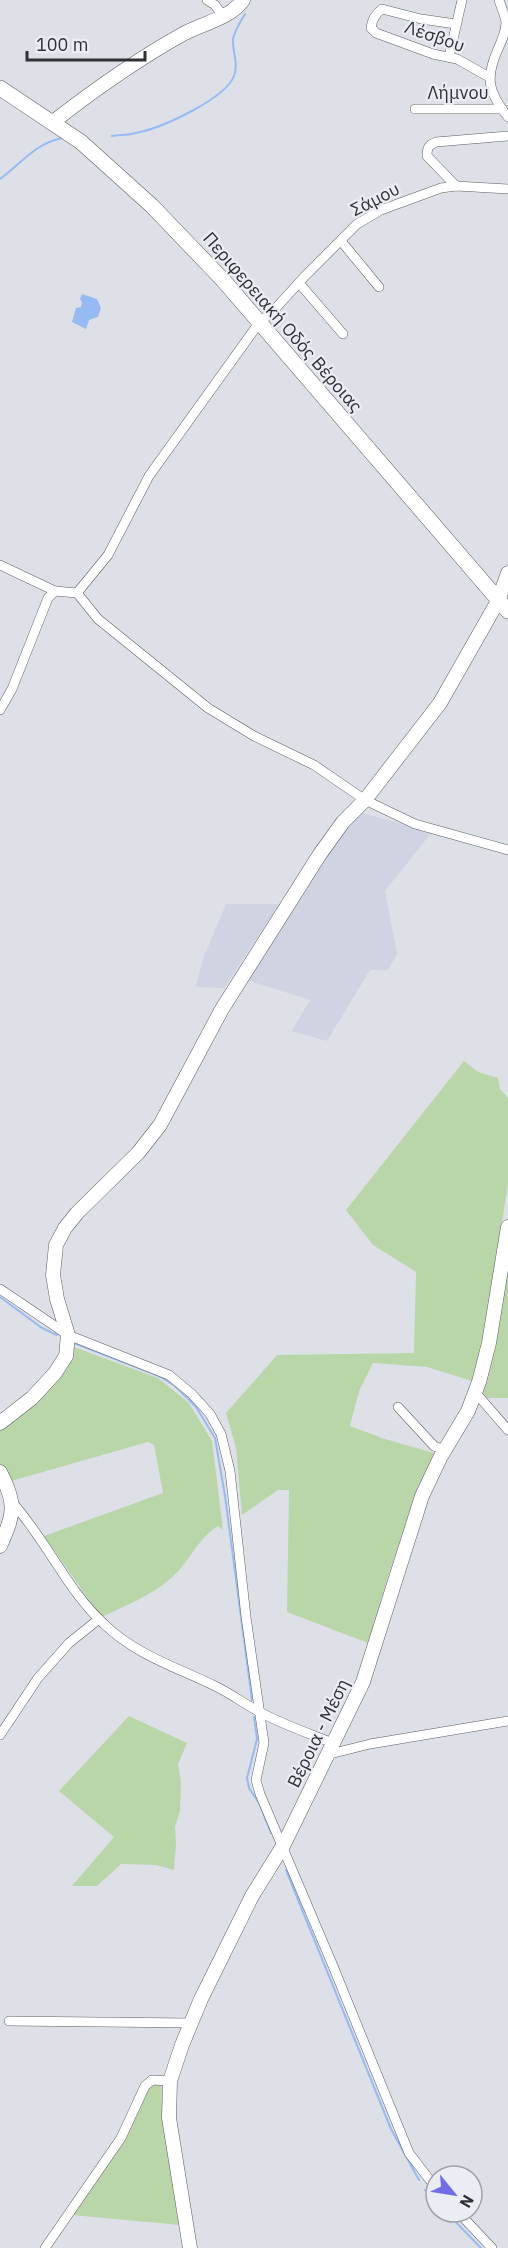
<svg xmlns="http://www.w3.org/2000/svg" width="508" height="2248" font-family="'IBM Plex Sans',sans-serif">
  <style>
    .built { fill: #cfd3e2 }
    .green { fill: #b9d6a9 }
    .water { fill: #96bbf2 }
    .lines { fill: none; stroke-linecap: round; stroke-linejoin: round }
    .stream { stroke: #96bbf2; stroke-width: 2 }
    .street-casing { stroke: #5c5d64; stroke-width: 10 }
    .secondary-casing { stroke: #5c5d64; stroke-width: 15 }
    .primary-casing { stroke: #5c5d64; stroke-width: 16 }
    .street { stroke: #fff; stroke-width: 9 }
    .secondary { stroke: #fff; stroke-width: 14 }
    .primary { stroke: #fff; stroke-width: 15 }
    .labels { text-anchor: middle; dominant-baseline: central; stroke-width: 4.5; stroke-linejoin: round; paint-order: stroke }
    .street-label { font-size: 18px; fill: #303134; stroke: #ebedf5 }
  </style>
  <rect width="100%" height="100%" fill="#dee0e8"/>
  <!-- built -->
  <g class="built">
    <polygon points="358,812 432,832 385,891 397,954 388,970 370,970 327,1041 292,1031 310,1000 244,979 264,945"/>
    <polygon points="226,904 279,904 224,988 196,987 203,959"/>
  </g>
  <!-- green -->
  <g class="green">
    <path d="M464,1061L478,1072L498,1078L500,1089L508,1098V1183L486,1327L472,1381L427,1367L373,1363L359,1391L350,1426L385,1439L437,1454C405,1513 388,1578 368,1643L287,1612L289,1490H278L242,1515L236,1448L226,1413L277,1355L414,1353L416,1272L373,1245L346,1210Z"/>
    <polygon points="508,1257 508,1398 486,1398 482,1391"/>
    <path d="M74,1347L158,1378L189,1403L212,1441L223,1530L218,1526C196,1540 190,1562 171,1578C151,1596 125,1606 101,1617L44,1536L163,1493L154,1445L148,1442L8,1482L0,1466V1427L69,1357Z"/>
    <polygon points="129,1716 187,1743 178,1764 181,1782 180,1811 175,1827 176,1844 174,1870 156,1865 121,1864 97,1886 72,1886 114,1837 59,1791"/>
    <polygon points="152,2083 161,2084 163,2112 180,2225 72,2215 145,2091"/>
  </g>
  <!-- water -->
  <polygon class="water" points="82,294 97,299 101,308 98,317 89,320 86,329 72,322 76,308 81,307 82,303 80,299"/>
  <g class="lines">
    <!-- stream -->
    <g class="stream">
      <path d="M112,136C121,135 131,135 140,132C163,127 225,99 234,76C239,64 232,51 233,39C235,30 240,22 245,14"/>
      <path d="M0,179C21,164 34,144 62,138"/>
      <polyline points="0,1297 42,1328 57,1335"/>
      <polyline points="74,1343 159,1376 175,1386 196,1407 215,1438 225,1496 252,1700"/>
      <polyline points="254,1717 257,1739 247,1778 249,1788 259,1803 271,1833"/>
      <polyline points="286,1870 391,2129 419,2180"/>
      <polyline points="425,2190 436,2201"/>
      <polyline points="446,2212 481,2248"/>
    </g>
    <defs>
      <g id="street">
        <polyline points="207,0 215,5 223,16"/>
        <path d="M499,0C501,7 505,15 506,22C506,32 502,40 498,49C485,78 488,92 508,117"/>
        <path d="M456,24L421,19L382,9C375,14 372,20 371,28L376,33L433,54L457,59L489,77"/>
        <polyline points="449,57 462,0"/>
        <polyline points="415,109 502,109"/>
        <path d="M456,186L427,156C427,147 429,145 436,142L508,136"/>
        <polyline points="341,241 379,287"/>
        <polyline points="299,283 343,334"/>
        <polyline points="0,565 55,591"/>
        <polyline points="77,593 98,619 208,708 254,736 314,765 365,800 415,824 508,850"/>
        <polyline points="0,710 12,689 48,598 55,591 77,593 108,555 149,476 259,323 275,309 305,276 357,224 381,210 441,188 456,186 508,189"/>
        <polyline points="0,1289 68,1335 169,1375 192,1394 210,1414 221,1434 230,1471 246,1617 264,1743 256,1780 260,1794 333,1966 409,2153 436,2188"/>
        <polyline points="475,1392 508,1430"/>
        <polyline points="398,1407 434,1446 444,1450"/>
        <path d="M11,1501C46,1539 66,1589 104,1624C136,1655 176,1667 215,1686C230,1693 243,1703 258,1711C281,1724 308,1733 333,1743"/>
        <polyline points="0,1735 38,1678 69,1643 99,1619"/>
        <polyline points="330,1754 370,1744 508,1721"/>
        <polyline points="9,2021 191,2023"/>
        <polyline points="458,2212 492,2248"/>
        <polyline points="45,2248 121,2138 145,2086 152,2080 170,2081"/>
      </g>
      <g id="secondary">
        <path d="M53,122C94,90 138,59 183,34C201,24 231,18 243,0"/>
        <polyline points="0,1423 32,1398 55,1373 66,1356 68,1335 57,1299 53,1275 56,1245 65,1228 77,1213 138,1153 160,1125 222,1009 320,854 343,822 365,800 440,703 498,601 508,573"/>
        <path d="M0,1472C17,1504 14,1515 0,1546"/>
        <polyline points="190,2248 169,2118 170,2081 182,2045 201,1999 252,1896 283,1846 363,1682 422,1496 440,1458 468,1411 479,1382 489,1343 508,1227"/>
      </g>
      <polyline id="primary" points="0,88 81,142 152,206 223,280 508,611"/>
    </defs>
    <!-- street casing -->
    <use href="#street" class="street-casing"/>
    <!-- secondary casing -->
    <use href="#secondary" class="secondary-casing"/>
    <!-- primary casing -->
    <use href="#primary" class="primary-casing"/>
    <!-- street -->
    <use href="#street" class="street"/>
    <!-- secondary -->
    <use href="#secondary" class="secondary"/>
    <!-- primary -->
    <use href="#primary" class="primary"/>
  </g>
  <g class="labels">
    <!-- street labels -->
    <g class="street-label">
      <text transform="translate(435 36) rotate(19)">Λέσβου</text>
      <text x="458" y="92">Λήμνου</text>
      <text transform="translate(375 199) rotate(-27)">Σάμου</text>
      <text transform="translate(283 322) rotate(49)">Περιφερειακή Οδός Βέροιας</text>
      <text transform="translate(318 1733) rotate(-64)">Βέροια - Μέση</text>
    </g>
  </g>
  <!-- north arrow -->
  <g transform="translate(454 2194) rotate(120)"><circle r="28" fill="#ebedf5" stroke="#a0a2a8" stroke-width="1.5"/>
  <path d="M0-4.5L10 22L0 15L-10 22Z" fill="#726ce7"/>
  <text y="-9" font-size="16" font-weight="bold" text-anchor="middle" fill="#303134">N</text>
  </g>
  <!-- scale -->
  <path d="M27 51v9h118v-9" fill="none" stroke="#303134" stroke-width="3"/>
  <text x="36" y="51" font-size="18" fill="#303134" stroke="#ebedf5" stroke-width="4.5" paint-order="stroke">100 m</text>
</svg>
